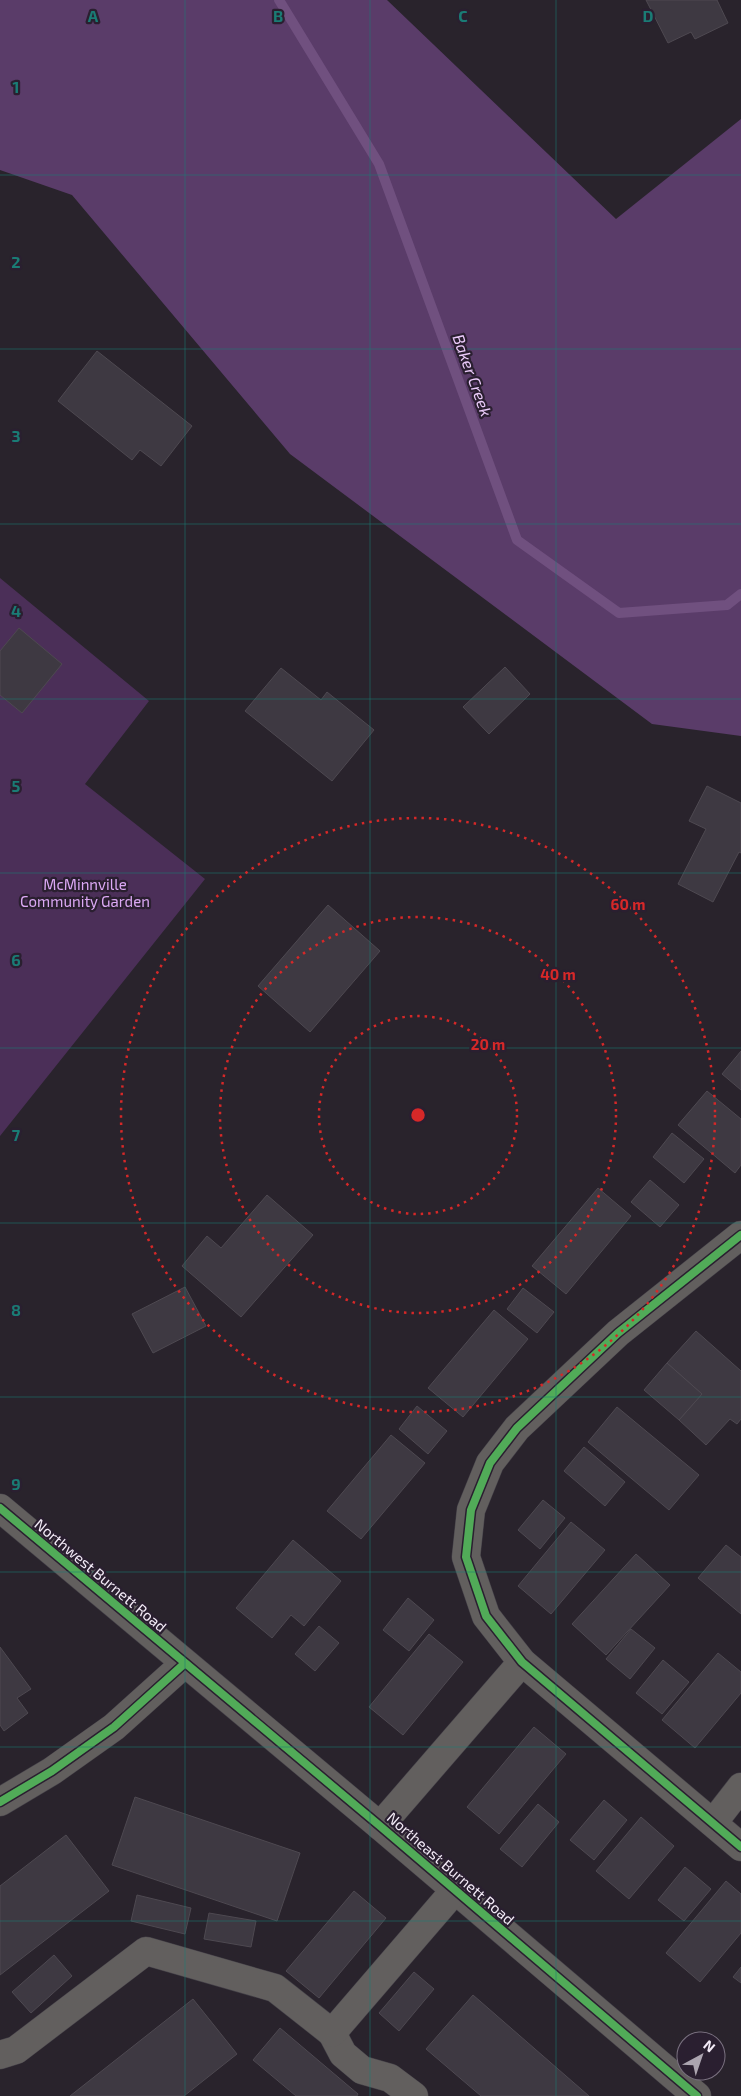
<svg xmlns="http://www.w3.org/2000/svg" width="741" height="2096" font-family="'Exo 2',sans-serif">
  <style>
    .green { fill: #4b2f58 }
    .forest { fill: #5a3c69 }
    .lines { fill: none; stroke-linecap: round; stroke-linejoin: round }
    .stream { stroke: #70507f; stroke-width: 10 }
    .building { fill: #3e3942; stroke: #4e4951 }
    .minor-casing { stroke: #444048; stroke-width: 29 }
    .minor { stroke: #625f5e; stroke-width: 28 }
    .cycleway-casing { stroke: #2a1f30; stroke-width: 11 }
    .cycleway { stroke: #51ab58; stroke-width: 8 }
    .grid { fill: none; stroke: #1a7c75; stroke-width: 1; stroke-opacity: 0.55 }
    .ring { fill: none; stroke: #d62828; stroke-width: 2.5; stroke-dasharray: 2.5 5 }
    .labels { text-anchor: middle; dominant-baseline: central; stroke-width: 4.5; stroke-linejoin: round; paint-order: stroke }
    .park-label { font-size: 15px; fill: #dca9f5; stroke: #2a1f30 }
    .street-label { font-size: 15px; fill: #f3ebf7; stroke: #2a1f30 }
    .water-label { font-size: 16px; font-style: italic; fill: #ebcbfa; stroke: #2a1f30 }
    .grid-label { font-size: 16px; text-anchor: middle; font-weight: bold; fill: #1a7c75; stroke: #2a1f30; stroke-width: 4.5; stroke-linejoin: round; paint-order: stroke }
    .centre { fill: #d62828; stroke: #2a1f30; stroke-width: 2.5 }
    .ring-label { font-size: 15px; text-anchor: middle; font-weight: bold; fill: #d62828; stroke: #2a1f30; stroke-width: 4.5; stroke-linejoin: round; paint-order: stroke }
  </style>
  <rect width="100%" height="100%" fill="#29232c"/>
  <!-- green -->
  <polygon class="green" points="0,578 149,701 85,784 205,879 0,1136"/>
  <!-- forest -->
  <polygon class="forest" points="0,0 387,0 616,219 741,119 741,736 652,724 290,454 72,195 0,170"/>
  <g class="lines">
    <!-- stream -->
    <polyline class="stream" points="279,0 379,164 517,540 619,613 727,605 741,594"/>
  </g>
  <!-- building -->
  <g class="building">
    <polygon points="646,0 717,0 728,23 695,39 691,32 668,43"/>
    <polygon points="97,351 192,426 161,466 140,450 132,460 58,401"/>
    <polygon points="19,628 62,664 22,713 0,695 0,651"/>
    <polygon points="505,667 530,694 489,734 463,707"/>
    <polygon points="281,668 321,700 327,692 374,730 332,781 245,711"/>
    <polygon points="707,786 741,803 741,853 739,852 713,902 678,884 706,829 689,821"/>
    <polygon points="328,905 380,951 310,1032 258,986"/>
    <polygon points="741,1051 741,1090 722,1074"/>
    <polygon points="707,1091 741,1119 741,1165 735,1173 678,1125"/>
    <polygon points="672,1133 704,1159 684,1183 653,1157"/>
    <polygon points="650,1180 679,1205 660,1227 631,1202"/>
    <polygon points="598,1188 631,1216 566,1294 532,1266"/>
    <polygon points="267,1195 313,1235 241,1317 182,1266 207,1236 221,1248"/>
    <polygon points="185,1287 206,1326 153,1353 132,1314"/>
    <polygon points="523,1288 554,1312 537,1333 507,1309"/>
    <polygon points="494,1310 528,1339 463,1417 428,1388"/>
    <polygon points="696,1331 741,1371 741,1419 737,1424 730,1419 706,1445 679,1420 702,1394 667,1363"/>
    <polygon points="667,1363 702,1394 679,1420 644,1390"/>
    <polygon points="417,1406 447,1431 428,1454 399,1429"/>
    <polygon points="617,1407 699,1475 669,1510 588,1442"/>
    <polygon points="391,1435 425,1463 361,1539 327,1511"/>
    <polygon points="584,1447 625,1482 605,1506 564,1471"/>
    <polygon points="543,1500 565,1518 540,1549 518,1530"/>
    <polygon points="571,1522 605,1550 551,1614 518,1586"/>
    <polygon points="293,1540 341,1581 304,1626 291,1615 272,1638 236,1608"/>
    <polygon points="726,1545 741,1557 741,1614 698,1578"/>
    <polygon points="636,1554 670,1585 606,1655 572,1624"/>
    <polygon points="408,1598 434,1620 409,1651 383,1630"/>
    <polygon points="319,1626 339,1643 315,1671 295,1654"/>
    <polygon points="631,1629 655,1648 630,1679 606,1659"/>
    <polygon points="429,1634 463,1662 403,1735 369,1707"/>
    <polygon points="0,1647 31,1689 17,1698 28,1713 4,1731 0,1725"/>
    <polygon points="718,1653 741,1672 741,1693 695,1748 662,1720"/>
    <polygon points="663,1660 689,1682 662,1714 636,1693"/>
    <polygon points="534,1727 566,1754 499,1834 467,1807"/>
    <polygon points="135,1797 300,1853 277,1921 112,1865"/>
    <polygon points="604,1800 627,1820 594,1860 570,1840"/>
    <polygon points="538,1804 559,1822 522,1867 500,1849"/>
    <polygon points="641,1817 674,1846 629,1899 596,1871"/>
    <polygon points="66,1835 109,1891 0,1975 0,1886"/>
    <polygon points="685,1867 711,1889 684,1921 658,1900"/>
    <polygon points="726,1881 741,1894 741,1933 700,1982 666,1953"/>
    <polygon points="354,1891 386,1918 319,1998 286,1971"/>
    <polygon points="137,1895 191,1908 185,1934 131,1921"/>
    <polygon points="209,1913 256,1921 251,1947 204,1939"/>
    <polygon points="54,1955 72,1976 31,2013 12,1992"/>
    <polygon points="741,1967 741,1983 733,1977"/>
    <polygon points="414,1972 434,1989 399,2031 379,2013"/>
    <polygon points="473,1995 589,2096 481,2096 426,2049"/>
    <polygon points="193,1999 237,2054 184,2096 70,2096"/>
    <polygon points="280,2028 358,2094 357,2096 296,2096 253,2060"/>
  </g>
  <g class="lines">
    <defs>
      <g id="minor">
        <polyline points="741,1235 618,1333 517,1428 490,1463 471,1510 466,1557 486,1616 522,1662 741,1847"/>
        <polyline points="0,1508 380,1826 697,2096"/>
        <polyline points="0,1802 52,1771 114,1727 184,1664"/>
        <polyline points="713,1823 741,1787"/>
        <polyline points="380,1826 522,1662"/>
        <polyline points="332,2033 343,2054 362,2070 390,2078 414,2096"/>
        <polyline points="0,2055 16,2050 146,1951 275,1988 332,2033 455,1890"/>
      </g>
    </defs>
    <!-- minor casing -->
    <use href="#minor" class="minor-casing"/>
    <!-- minor -->
    <use href="#minor" class="minor"/>
    <defs>
      <g id="cycleway">
        <polyline points="741,1235 618,1333 517,1428 490,1463 471,1510 466,1557 486,1616 522,1662 741,1847"/>
        <polyline points="0,1508 380,1826 697,2096"/>
        <polyline points="0,1802 52,1771 114,1727 184,1664"/>
      </g>
    </defs>
    <!-- cycleway casing -->
    <use href="#cycleway" class="cycleway-casing"/>
    <!-- cycleway -->
    <use href="#cycleway" class="cycleway"/>
  </g>
  <!-- grid -->
  <path class="grid" d="M185,0V2096M370,0V2096M556,0V2096M0,175H741M0,349H741M0,524H741M0,699H741M0,873H741M0,1048H741M0,1223H741M0,1397H741M0,1572H741M0,1747H741M0,1921H741"/>
  <!-- distance rings -->
  <g class="ring">
    <circle cx="418" cy="1115" r="99"/>
    <circle cx="418" cy="1115" r="198"/>
    <circle cx="418" cy="1115" r="297"/>
  </g>
  <g class="labels">
    <!-- park labels -->
    <g class="park-label">
      <text x="85" y="884">McMinnville<tspan x="85" dy="17">Community Garden</tspan></text>
    </g>
    <!-- street labels -->
    <g class="street-label">
      <text transform="translate(101 1575) rotate(40)">Northwest Burnett Road</text>
      <text transform="translate(451 1868) rotate(41)">Northeast Burnett Road</text>
    </g>
    <!-- water labels -->
    <g class="water-label">
      <text transform="translate(473 375) rotate(70)">Baker Creek</text>
    </g>
  </g>
  <g class="grid-label">
    <text x="93" y="22">A</text>
    <text x="278" y="22">B</text>
    <text x="463" y="22">C</text>
    <text x="648" y="22">D</text>
    <text x="16" y="93">1</text>
    <text x="16" y="268">2</text>
    <text x="16" y="442">3</text>
    <text x="16" y="617">4</text>
    <text x="16" y="792">5</text>
    <text x="16" y="966">6</text>
    <text x="16" y="1141">7</text>
    <text x="16" y="1316">8</text>
    <text x="16" y="1490">9</text>
  </g>
  <circle cx="418" cy="1115" r="8" class="centre"/>
  <g class="ring-label">
    <text x="628" y="910">60 m</text>
    <text x="558" y="980">40 m</text>
    <text x="488" y="1050">20 m</text>
  </g>
  <!-- north arrow -->
  <g transform="translate(701 2056) rotate(40)"><circle r="24" fill="#2a1f30" stroke="#7a7180"/>
  <path d="M0-4L9 19L0 12L-9 19Z" fill="#aca5b0"/>
  <text y="-8" font-size="14" font-weight="bold" text-anchor="middle" fill="#f3ebf7">N</text>
  </g>
</svg>
